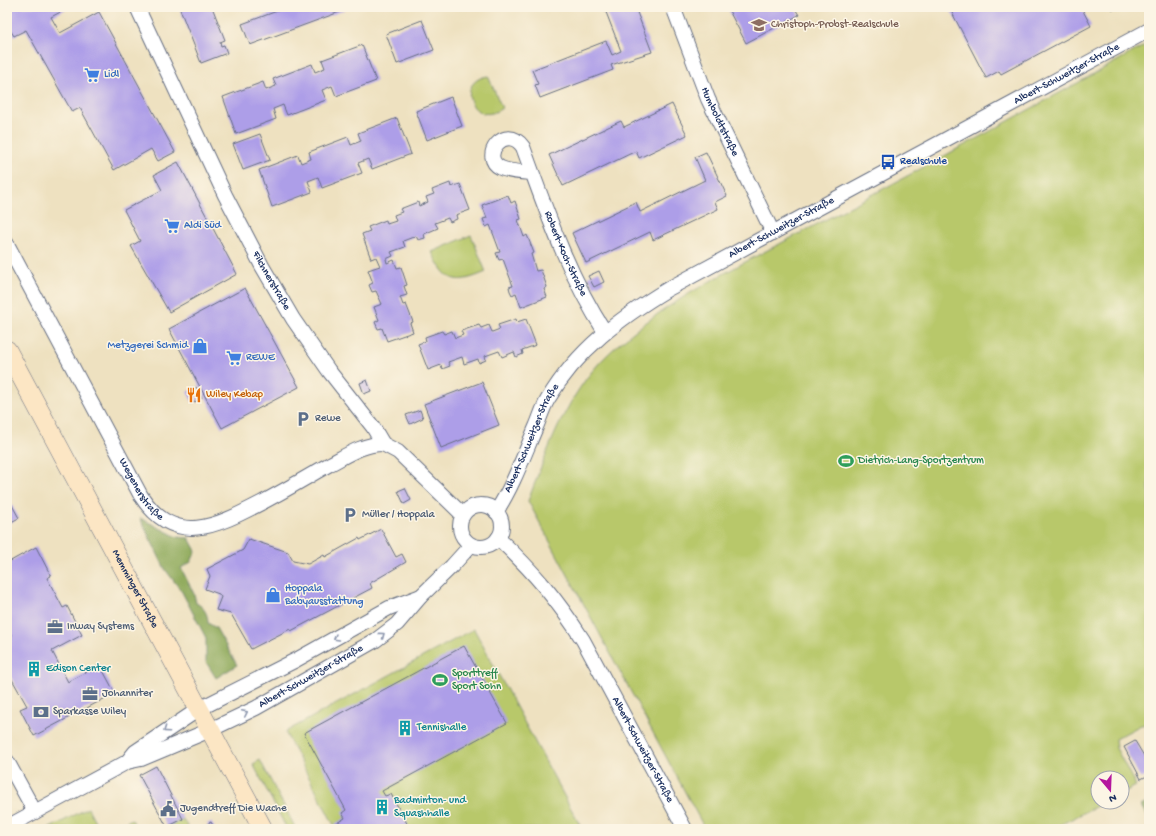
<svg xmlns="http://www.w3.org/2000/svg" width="1156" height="836" font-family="'Gochi Hand',sans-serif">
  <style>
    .green { fill: #b8c86a; stroke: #6a7c64 }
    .forest { fill: #92ac5e; stroke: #566e5e }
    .building { fill: #ad9ee8 }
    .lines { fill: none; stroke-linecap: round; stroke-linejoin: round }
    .minor-casing { stroke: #656d80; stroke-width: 16 }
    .secondary-casing { stroke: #656d80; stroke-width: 20 }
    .minor { stroke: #fff; stroke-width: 14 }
    .secondary { stroke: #fce6c4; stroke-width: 19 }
    .oneway { stroke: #8d97ae }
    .labels { text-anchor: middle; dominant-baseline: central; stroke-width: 3; stroke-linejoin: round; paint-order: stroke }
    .education-label { font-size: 11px; fill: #785e54; stroke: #fcf5e5; text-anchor: start }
    .shop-label { font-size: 11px; fill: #366cbe; stroke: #fcf5e5; text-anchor: start }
    .street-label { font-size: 11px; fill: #1b2f5e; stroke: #fcf5e5 }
    .transit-label { font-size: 11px; fill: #164399; stroke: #fcf5e5; text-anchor: start }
    .food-label { font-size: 11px; fill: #c56008; stroke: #fcf5e5; text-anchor: start }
    .service-label { font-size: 11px; fill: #4e5e75; stroke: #fcf5e5; text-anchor: start }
    .leisure-label { font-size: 11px; fill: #27864d; stroke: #fcf5e5; text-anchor: start }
    .culture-label { font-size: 11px; fill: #0d838f; stroke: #fcf5e5; text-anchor: start }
  </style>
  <rect width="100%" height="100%" fill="#fcf5e5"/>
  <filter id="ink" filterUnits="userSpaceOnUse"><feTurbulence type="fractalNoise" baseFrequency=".025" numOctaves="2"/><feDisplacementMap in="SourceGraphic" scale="8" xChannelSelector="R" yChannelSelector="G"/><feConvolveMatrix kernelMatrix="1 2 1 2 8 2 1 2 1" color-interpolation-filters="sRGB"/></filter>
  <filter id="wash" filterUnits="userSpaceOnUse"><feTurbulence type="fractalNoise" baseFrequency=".012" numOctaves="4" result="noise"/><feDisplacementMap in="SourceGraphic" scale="16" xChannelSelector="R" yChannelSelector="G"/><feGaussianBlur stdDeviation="0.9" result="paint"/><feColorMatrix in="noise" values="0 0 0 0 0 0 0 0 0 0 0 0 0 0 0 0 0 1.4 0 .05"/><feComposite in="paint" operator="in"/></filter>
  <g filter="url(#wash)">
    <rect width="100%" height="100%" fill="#eee1c0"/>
    <!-- green -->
    <g class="green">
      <path d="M1149,43V724L1141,725L1115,739L1116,748L1136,786L1122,793V778H1098V802H1105L1052,829H705L528,501C548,449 566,395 607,355C666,298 751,260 823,221C932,163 1041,104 1149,43Z"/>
      <path d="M488,76L502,108C473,130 453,81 488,76Z"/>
      <path d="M471,235L486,272C456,285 446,283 432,252Z"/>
      <polygon points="474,629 582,829 336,829 285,732"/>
      <polygon points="260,760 296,829 287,829 253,764"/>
      <polygon points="88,808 99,829 48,829"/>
      <polygon points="132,819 134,824 124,829 112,829"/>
      <polygon points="183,819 189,829 163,829"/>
    </g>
    <!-- forest -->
    <g class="forest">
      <path d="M140,518L177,537L189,538L196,551L191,562L181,568L194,594L196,603C204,607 208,614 208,623L216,628L237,665L216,678L206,662V638L182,592L165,569Z"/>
      <polygon points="1149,802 1149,820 1141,806"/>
    </g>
    <g id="blocks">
      <!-- building -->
      <g class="building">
        <polygon points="7,7 70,7 51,17 60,33 99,12 175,152 158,161 151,149 114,170 80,108 72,112 26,30 14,36 7,25"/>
        <polygon points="179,7 212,7 225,40 220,42 221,46 224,45 227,53 201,63"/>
        <polygon points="288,7 344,7 345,10 250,45 242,24"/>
        <polygon points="604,7 635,7 652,52 611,65 613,70 540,98 535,85 538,84 532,70 606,41 612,55 621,51"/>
        <polygon points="727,7 794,7 799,15 746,43"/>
        <polygon points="949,7 1081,7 1091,26 1001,74 999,71 986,78"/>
        <polygon points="1111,7 1119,7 1113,10"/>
        <polygon points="422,20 434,50 397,64 386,34"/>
        <polygon points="362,45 376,81 336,96 332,86 322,90 326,100 287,115 283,105 273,109 276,119 236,134 223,97 263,82 266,90 276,86 273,79 312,64 315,72 325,68 322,60"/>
        <polygon points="451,97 462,126 427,140 416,111"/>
        <polygon points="672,104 687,135 639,158 636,151 563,186 549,155 621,121 624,127"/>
        <polygon points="397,118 411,154 372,169 368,159 358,163 362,173 322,188 318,177 308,181 312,192 272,207 259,170 298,155 301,163 311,159 309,152 348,137 351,145 361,141 358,133"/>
        <polygon points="260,134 270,160 243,170 233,144"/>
        <polygon points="706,152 727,196 715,202 718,209 653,240 650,232 586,263 572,233 636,202 640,212 705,180 695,157"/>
        <polygon points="178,162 237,274 169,312 131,246 140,241 124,210 162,190 154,175"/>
        <polygon points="450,183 451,187 460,184 470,210 456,215 457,219 450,222 448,218 435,223 438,228 424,234 425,238 418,240 416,236 403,241 405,247 391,252 393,256 386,259 387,263 394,260 397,268 401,267 407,285 404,286 407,295 400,297 403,305 406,304 413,322 410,323 413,332 387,341 382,328 378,329 375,322 379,320 374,307 382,304 376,291 372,292 369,285 373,283 368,270 380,266 376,257 371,259 362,234 370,231 368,227 386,220 387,224 396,221 394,215 402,212 400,209 418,202 419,206 428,202 426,197 434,194 432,190"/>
        <polygon points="508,195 511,203 515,201 521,219 518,220 524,237 527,235 534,253 531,254 536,271 541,270 547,287 544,289 547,297 521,307 516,293 512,295 510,291 509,287 513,286 503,259 499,260 496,253 500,252 490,225 486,227 483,219 487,218 482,205"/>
        <polygon points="599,271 604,282 594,287 588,276"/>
        <polygon points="245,288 299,387 222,428 169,329"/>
        <polygon points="516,319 517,322 526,319 536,345 522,350 523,354 516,357 514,352 502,357 499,351 485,356 486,360 479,363 478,359 464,364 462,357 448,362 450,366 442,369 441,365 428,370 418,344 426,341 425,337 442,331 444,334 452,331 455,338 463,335 461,331 479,325 481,328 489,325 492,332 500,329 498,325"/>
        <polygon points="367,380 371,391 364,394 360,383"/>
        <polygon points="482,382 499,425 441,448 424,404"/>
        <polygon points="196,387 202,398 193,403 187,392"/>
        <polygon points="420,410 423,418 410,424 406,415"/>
        <polygon points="405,488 411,500 404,504 398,491"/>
        <polygon points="7,496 19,518 7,524"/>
        <polygon points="381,529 396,557 402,554 406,562 370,583 372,588 291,631 290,629 251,649 231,614 216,610 221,597 219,594 205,589 210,576 207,569 243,550 249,539 288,552 293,561 308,564 324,555 325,557 359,538 360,540"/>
        <polygon points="36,547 51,576 47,578 63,608 67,606 82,635 52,651 68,682 100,665 115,693 34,736 20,709 27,706 9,674 7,675 7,638 12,636 7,627 7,563"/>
        <polygon points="464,646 507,723 382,791 385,796 391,794 410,829 338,829 335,824 345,818 342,813 346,810 304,733"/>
        <polygon points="1135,741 1144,756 1149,753 1149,775 1141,779 1124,747"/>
        <polygon points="156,766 183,819 167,827 139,775"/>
        <polygon points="211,822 215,829 210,829 207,824"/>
      </g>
    </g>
  </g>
  <g filter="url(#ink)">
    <use href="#blocks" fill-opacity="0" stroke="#656d80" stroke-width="1"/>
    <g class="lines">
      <defs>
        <g id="minor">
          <path id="s1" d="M137,7L225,195L262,266L293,319L329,371L373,427L383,444L398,452L463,515"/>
          <path id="s2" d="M673,7L708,99L773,233"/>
          <path id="s3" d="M532,173C523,172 510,172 501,168C478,157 506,122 523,147C546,210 568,275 605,332"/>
          <path id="s4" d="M7,244L141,496C175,548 217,526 261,503C284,491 307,477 330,464C347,455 363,444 383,444"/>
          <circle cx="481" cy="526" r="21"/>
          <path id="s5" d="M496,512C513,486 524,455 536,427C540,418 543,407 548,399C577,350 620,318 668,289L1149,30"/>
          <path id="s6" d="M498,538C534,572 556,598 583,640L685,829"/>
          <polyline points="7,761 35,812"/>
          <polyline points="127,762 135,752 199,709 296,660 389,608 421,596"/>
          <path id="s7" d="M7,827L127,762L141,759L210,730L256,708L376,640L397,624L421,596L452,566L471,545"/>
        </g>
        <g id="secondary">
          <path id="s8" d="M7,350L263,829"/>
        </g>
      </defs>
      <!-- minor casing -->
      <use href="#minor" class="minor-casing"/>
      <!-- secondary casing -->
      <use href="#secondary" class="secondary-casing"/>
      <!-- minor -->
      <use href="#minor" class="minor"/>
      <!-- secondary -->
      <use href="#secondary" class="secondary"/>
    </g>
    <!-- one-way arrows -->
    <defs><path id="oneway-chevron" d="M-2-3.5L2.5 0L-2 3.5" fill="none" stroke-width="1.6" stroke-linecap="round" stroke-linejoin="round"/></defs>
    <g class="oneway">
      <use href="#oneway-chevron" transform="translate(382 635) rotate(-37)"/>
      <use href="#oneway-chevron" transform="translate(336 638) rotate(150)"/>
      <use href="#oneway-chevron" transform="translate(245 713) rotate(-26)"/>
      <use href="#oneway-chevron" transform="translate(166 730) rotate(146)"/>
    </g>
  </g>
  <!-- icons -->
  <defs>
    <symbol id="school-bare" viewBox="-9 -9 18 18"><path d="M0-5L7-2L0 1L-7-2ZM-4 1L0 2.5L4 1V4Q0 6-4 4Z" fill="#8d6e63" stroke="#fcf5e5" stroke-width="2.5" paint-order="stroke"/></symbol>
    <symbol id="supermarket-bare" viewBox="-9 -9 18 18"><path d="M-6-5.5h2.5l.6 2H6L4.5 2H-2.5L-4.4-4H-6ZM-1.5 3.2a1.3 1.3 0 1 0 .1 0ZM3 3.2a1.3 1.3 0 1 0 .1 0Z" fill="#3f7fe0" stroke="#fcf5e5" stroke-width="2.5" paint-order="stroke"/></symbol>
    <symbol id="bus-bare" viewBox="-9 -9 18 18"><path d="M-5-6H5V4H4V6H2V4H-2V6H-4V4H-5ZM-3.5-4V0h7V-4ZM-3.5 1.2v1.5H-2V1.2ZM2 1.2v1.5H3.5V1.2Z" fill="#1a4fb4" stroke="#fcf5e5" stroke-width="2.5" paint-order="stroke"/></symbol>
    <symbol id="shop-bare" viewBox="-9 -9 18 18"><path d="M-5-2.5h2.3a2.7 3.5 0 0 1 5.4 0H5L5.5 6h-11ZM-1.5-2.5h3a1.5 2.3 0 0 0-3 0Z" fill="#3f7fe0" stroke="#fcf5e5" stroke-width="2.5" paint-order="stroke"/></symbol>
    <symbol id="restaurant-bare" viewBox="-9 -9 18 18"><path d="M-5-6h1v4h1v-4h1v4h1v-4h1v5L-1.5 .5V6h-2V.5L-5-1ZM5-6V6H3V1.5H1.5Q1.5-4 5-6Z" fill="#e8710a" stroke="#fcf5e5" stroke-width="2.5" paint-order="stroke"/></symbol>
    <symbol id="parking-bare" viewBox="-9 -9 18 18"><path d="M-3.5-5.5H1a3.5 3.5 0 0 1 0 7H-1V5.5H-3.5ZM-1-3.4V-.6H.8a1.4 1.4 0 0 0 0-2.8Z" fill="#5c6f8a" stroke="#fcf5e5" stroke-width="2.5" paint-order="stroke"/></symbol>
    <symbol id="stadium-bare" viewBox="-9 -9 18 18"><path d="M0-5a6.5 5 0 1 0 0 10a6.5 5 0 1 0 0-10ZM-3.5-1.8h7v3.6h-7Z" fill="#2e9e5b" stroke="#fcf5e5" stroke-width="2.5" paint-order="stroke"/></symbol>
    <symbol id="office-bare" viewBox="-9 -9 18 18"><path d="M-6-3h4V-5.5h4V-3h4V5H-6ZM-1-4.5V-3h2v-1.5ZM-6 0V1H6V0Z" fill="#5c6f8a" stroke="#fcf5e5" stroke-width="2.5" paint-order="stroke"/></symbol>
    <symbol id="building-bare" viewBox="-9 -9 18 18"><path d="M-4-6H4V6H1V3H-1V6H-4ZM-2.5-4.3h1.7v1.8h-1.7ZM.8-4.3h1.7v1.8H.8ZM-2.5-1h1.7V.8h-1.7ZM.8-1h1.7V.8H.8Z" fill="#0f9aa8" stroke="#fcf5e5" stroke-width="2.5" paint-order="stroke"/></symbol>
    <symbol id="bank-bare" viewBox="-9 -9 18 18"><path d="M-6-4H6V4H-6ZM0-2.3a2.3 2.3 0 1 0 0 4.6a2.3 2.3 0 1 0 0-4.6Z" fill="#5c6f8a" stroke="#fcf5e5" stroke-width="2.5" paint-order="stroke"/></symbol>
    <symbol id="civic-bare" viewBox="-9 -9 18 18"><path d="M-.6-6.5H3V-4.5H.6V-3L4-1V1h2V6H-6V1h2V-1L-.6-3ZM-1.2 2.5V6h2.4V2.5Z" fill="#5c6f8a" stroke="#fcf5e5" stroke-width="2.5" paint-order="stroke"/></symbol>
  </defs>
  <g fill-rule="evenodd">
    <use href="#school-bare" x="748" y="14" width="22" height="22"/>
    <use href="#supermarket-bare" x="81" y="64" width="22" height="22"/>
    <use href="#bus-bare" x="877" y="151" width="22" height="22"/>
    <use href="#supermarket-bare" x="161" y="215" width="22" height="22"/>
    <use href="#shop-bare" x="189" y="335" width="22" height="22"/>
    <use href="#supermarket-bare" x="223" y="347" width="22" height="22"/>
    <use href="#restaurant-bare" x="183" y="384" width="22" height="22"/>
    <use href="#parking-bare" x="292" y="408" width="22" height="22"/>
    <use href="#stadium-bare" x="835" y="450" width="22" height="22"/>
    <use href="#parking-bare" x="339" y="504" width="22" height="22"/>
    <use href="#shop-bare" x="262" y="584" width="22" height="22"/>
    <use href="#office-bare" x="44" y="616" width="22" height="22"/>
    <use href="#building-bare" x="23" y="658" width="22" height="22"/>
    <use href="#stadium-bare" x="429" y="669" width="22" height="22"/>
    <use href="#office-bare" x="79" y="683" width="22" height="22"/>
    <use href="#bank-bare" x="30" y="701" width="22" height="22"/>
    <use href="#building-bare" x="394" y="717" width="22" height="22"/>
    <use href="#building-bare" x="371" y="796" width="22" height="22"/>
    <use href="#civic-bare" x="157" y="798" width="22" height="22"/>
  </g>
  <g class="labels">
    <!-- education labels -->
    <g class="education-label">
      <text x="771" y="25">Christoph-Probst-Realschule</text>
    </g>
    <!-- shop labels -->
    <g class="shop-label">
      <text x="104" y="75">Lidl</text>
      <text x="184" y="226">Aldi Süd</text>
      <text x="188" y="346" text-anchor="end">Metzgerei Schmid</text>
      <text x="246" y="358">REWE</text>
      <text x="285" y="589">Hoppala<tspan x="285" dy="13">Babyausstattung</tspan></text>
    </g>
    <!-- street labels -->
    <g class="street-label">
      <text stroke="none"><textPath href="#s5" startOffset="742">Albert-Schweitzer-Straße</textPath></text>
      <text stroke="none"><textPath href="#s2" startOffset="124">Humboldtstraße</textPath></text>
      <text stroke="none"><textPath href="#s5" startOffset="418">Albert-Schweitzer-Straße</textPath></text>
      <text stroke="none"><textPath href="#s3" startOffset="206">Robert-Koch-Straße</textPath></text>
      <text stroke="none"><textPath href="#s1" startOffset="305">Filchnerstraße</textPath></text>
      <text stroke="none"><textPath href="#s5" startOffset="82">Albert-Schweitzer-Straße</textPath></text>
      <text stroke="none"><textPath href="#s4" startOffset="280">Wegenerstraße</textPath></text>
      <text stroke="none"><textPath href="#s8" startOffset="271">Memminger Straße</textPath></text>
      <text stroke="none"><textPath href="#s7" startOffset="340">Albert-Schweitzer-Straße</textPath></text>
      <text stroke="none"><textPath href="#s6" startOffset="258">Albert-Schweitzer-Straße</textPath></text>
    </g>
    <!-- transit labels -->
    <g class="transit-label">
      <text x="900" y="162">Realschule</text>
    </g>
    <!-- food labels -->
    <g class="food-label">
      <text x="206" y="395">Wiley Kebap</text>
    </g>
    <!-- service labels -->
    <g class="service-label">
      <text x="315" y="419">Rewe</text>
      <text x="362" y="515">Müller / Hoppala</text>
      <text x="67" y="627">Inway Systems</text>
      <text x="102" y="694">Johanniter</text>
      <text x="53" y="712">Sparkasse Wiley</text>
      <text x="180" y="809">Jugendtreff Die Wache</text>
    </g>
    <!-- leisure labels -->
    <g class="leisure-label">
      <text x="858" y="461">Dietrich-Lang-Sportzentrum</text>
      <text x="452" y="674">Sporttreff<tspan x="452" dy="13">Sport Sohn</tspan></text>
    </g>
    <!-- culture labels -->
    <g class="culture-label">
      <text x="46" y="669">Edison Center</text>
      <text x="417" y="728">Tennishalle</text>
      <text x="394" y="801">Badminton- und<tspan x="394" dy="13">Squashhalle</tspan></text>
    </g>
  </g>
  <!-- margin -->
  <rect width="1156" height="836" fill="none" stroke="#fcf5e5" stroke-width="24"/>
  <!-- north arrow -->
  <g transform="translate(1110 790) rotate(161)"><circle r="19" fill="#fcf5e5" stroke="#a2a6af"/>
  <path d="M0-3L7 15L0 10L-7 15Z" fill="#b5179e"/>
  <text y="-6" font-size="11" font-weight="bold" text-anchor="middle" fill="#1b2f5e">N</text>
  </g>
</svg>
